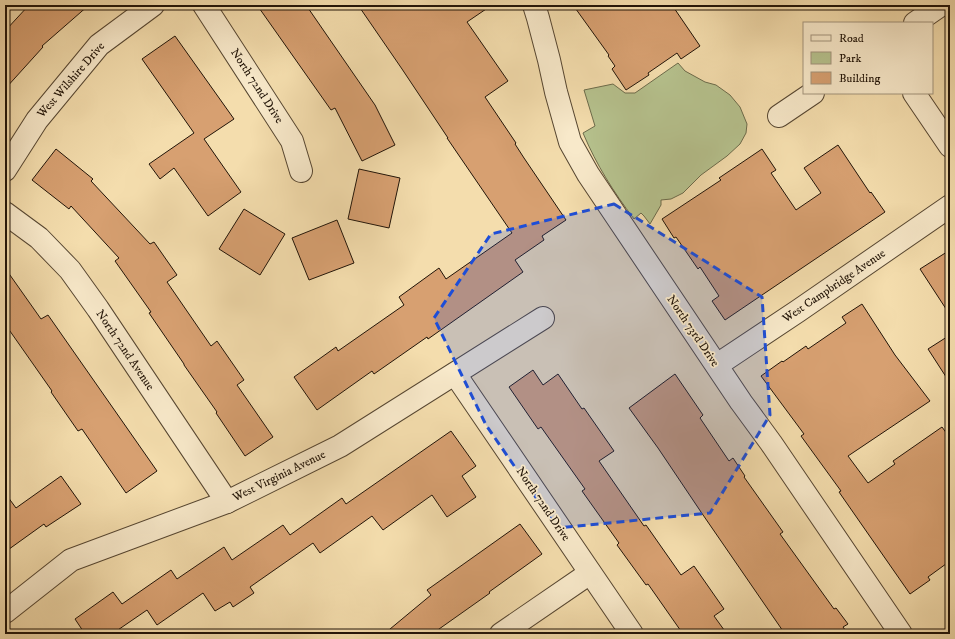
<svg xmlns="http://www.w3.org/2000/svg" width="955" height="639" font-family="'IM FELL DW Pica',serif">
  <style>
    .green { fill: #b6c28e; stroke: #6c6b4b }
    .building { fill: #d7a071; stroke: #211408 }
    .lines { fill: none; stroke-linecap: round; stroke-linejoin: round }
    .minor-casing { stroke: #564631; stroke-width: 24 }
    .minor { stroke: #f8e9ca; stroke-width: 22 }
    .marked { fill: #1d4ed8; fill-opacity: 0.2; stroke: #1d4ed8; stroke-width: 3; stroke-dasharray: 8 5; stroke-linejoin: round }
    .labels { text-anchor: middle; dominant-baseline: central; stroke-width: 3.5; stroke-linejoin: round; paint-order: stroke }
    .street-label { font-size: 12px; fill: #211408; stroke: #f8e9ca }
  </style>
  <rect width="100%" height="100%" fill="#f4ddad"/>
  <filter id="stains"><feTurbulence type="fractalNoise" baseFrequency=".005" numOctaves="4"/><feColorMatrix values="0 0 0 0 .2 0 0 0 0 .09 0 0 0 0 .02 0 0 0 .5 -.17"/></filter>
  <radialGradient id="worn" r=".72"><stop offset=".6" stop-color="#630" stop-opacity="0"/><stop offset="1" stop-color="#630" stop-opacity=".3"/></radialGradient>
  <!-- green -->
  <path class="green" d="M678,63L685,71L705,82L716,85L730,95L740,107L747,124L746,133L740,144L727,156L701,175L683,193L671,199L661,200V205L650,224L644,216L641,213L634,219C613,191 597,166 583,133L595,126L584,90L613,84L625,93H635Z"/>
  <!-- building -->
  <g class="building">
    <polygon points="29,5 89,5 42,46 43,47 5,89 5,31"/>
    <polygon points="257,5 306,5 375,105 395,145 362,161 335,108 331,110"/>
    <polygon points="358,5 492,5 467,22 508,81 485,97 516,143 515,144 524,158 566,220 542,236 544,240 515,260 523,272 428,339 427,337 374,374 372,371 317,410 294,377 336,347 338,351 404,305 399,297 439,268 446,279 512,233 447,138 448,138 402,69"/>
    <polygon points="573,5 672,5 700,46 681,59 677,53 648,73 649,75 626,90 612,69 615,66 608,56 609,55"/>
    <polygon points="175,36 234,119 204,139 241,192 208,216 174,168 160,179 149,164 194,133 142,59"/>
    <polygon points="838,145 870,193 871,192 885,212 725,320 712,301 719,296 700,267 698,269 676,237 674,238 662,219 721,180 719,178 762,149 776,170 771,173 796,210 821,193 804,168"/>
    <polygon points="56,149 93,179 91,181 150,244 154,242 177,275 167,282 211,346 217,341 244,380 237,385 273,437 245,456 216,413 217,412 184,365 184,364 149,313 151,312 115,261 119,258 71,206 69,209 32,180"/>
    <polygon points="359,169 400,178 389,228 348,219"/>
    <polygon points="244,209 285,234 260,275 219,249"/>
    <polygon points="337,220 354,263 309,280 292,238"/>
    <polygon points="950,250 950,315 920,269"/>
    <polygon points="5,268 41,319 48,315 157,471 126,493 82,429 78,431 51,392 52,391 5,324"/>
    <polygon points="862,304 895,355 930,401 848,456 868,483 895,464 893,461 942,427 950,438 950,561 928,577 930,580 910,594 839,492 841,491 801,436 804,434 761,376 782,361 783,362 806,346 808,349 846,323 842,317"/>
    <polygon points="950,335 950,383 928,349"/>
    <polygon points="533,370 543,385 558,374 582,409 584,408 614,451 599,461 644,526 646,525 681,575 694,566 724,609 714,616 727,634 683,634 648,584 646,585 617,545 619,543 582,491 585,489 541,427 538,429 509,387"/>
    <polygon points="675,374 703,415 700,418 729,461 733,458 745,476 744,477 783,532 780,534 834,609 836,608 848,624 843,627 848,634 785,634 701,512 658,448 629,408"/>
    <polygon points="451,431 476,466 462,476 476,497 447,517 432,495 383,530 372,516 320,553 313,543 250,587 254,593 233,607 230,602 215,611 203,593 157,625 147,610 112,634 85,634 75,619 113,592 122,604 171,570 177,579 224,547 232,560 283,525 290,535 342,498 346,504"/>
    <polygon points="61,476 81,504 46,527 44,524 5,552 5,493 16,508"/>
    <polygon points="520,524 542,554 489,592 490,593 432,634 384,634 431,595 427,590"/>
  </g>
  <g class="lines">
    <defs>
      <g id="minor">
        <polyline points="204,5 292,141 301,171"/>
        <polyline points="534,5 538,18 549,60 556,92 570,142 588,174 741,402 771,443 901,634"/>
        <polyline points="915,23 941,5"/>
        <polyline points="914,93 950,146"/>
        <polyline points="779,116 813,93"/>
        <polyline points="5,170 37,120 99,45 153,5"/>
        <polyline points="5,213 39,238 70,270 98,309 227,502"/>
        <polyline points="717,365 798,311 950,206"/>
        <polyline points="455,374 632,634"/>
        <polyline points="5,612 71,560 227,502 340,446 543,318"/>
        <polyline points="501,634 590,573"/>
      </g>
    </defs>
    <!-- minor casing -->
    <use href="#minor" class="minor-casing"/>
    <!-- minor -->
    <use href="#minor" class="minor"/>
  </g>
  <!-- marked area -->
  <path class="marked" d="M614,204L762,297L770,415L710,513L557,528L486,425L434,318L491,234Z"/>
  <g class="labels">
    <!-- street labels -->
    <g class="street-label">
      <text transform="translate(71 80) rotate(-49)">West Wilshire Drive</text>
      <text transform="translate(257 86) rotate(57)">North 72nd Drive</text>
      <text transform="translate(834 286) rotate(-34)">West Campbridge Avenue</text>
      <text transform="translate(693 331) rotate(56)">North 73rd Drive</text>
      <text transform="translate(125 350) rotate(56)">North 72nd Avenue</text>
      <text transform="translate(279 476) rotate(-26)">West Virginia Avenue</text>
      <text transform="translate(543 504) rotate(56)">North 72nd Drive</text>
    </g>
  </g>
  <!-- margin -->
  <rect width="955" height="639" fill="none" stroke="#f4ddad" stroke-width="20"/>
  <rect x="6" y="6" width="943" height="627" fill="none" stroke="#211408" stroke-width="2"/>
  <rect x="10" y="10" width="935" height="619" fill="none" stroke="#211408"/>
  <!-- legend -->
  <rect x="803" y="22" width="130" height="72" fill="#f8e9ca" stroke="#a2947c"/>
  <rect x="811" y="35" width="20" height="6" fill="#f8e9ca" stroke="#a2947c"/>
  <text x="839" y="42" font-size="12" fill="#211408">Road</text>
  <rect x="811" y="52" width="20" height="12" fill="#b6c28e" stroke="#a2947c"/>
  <text x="839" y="62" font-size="12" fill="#211408">Park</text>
  <rect x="811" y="72" width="20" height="12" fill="#d7a071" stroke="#a2947c"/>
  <text x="839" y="82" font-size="12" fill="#211408">Building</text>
  <rect width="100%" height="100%" filter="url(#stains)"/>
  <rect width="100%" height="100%" fill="url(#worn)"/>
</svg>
